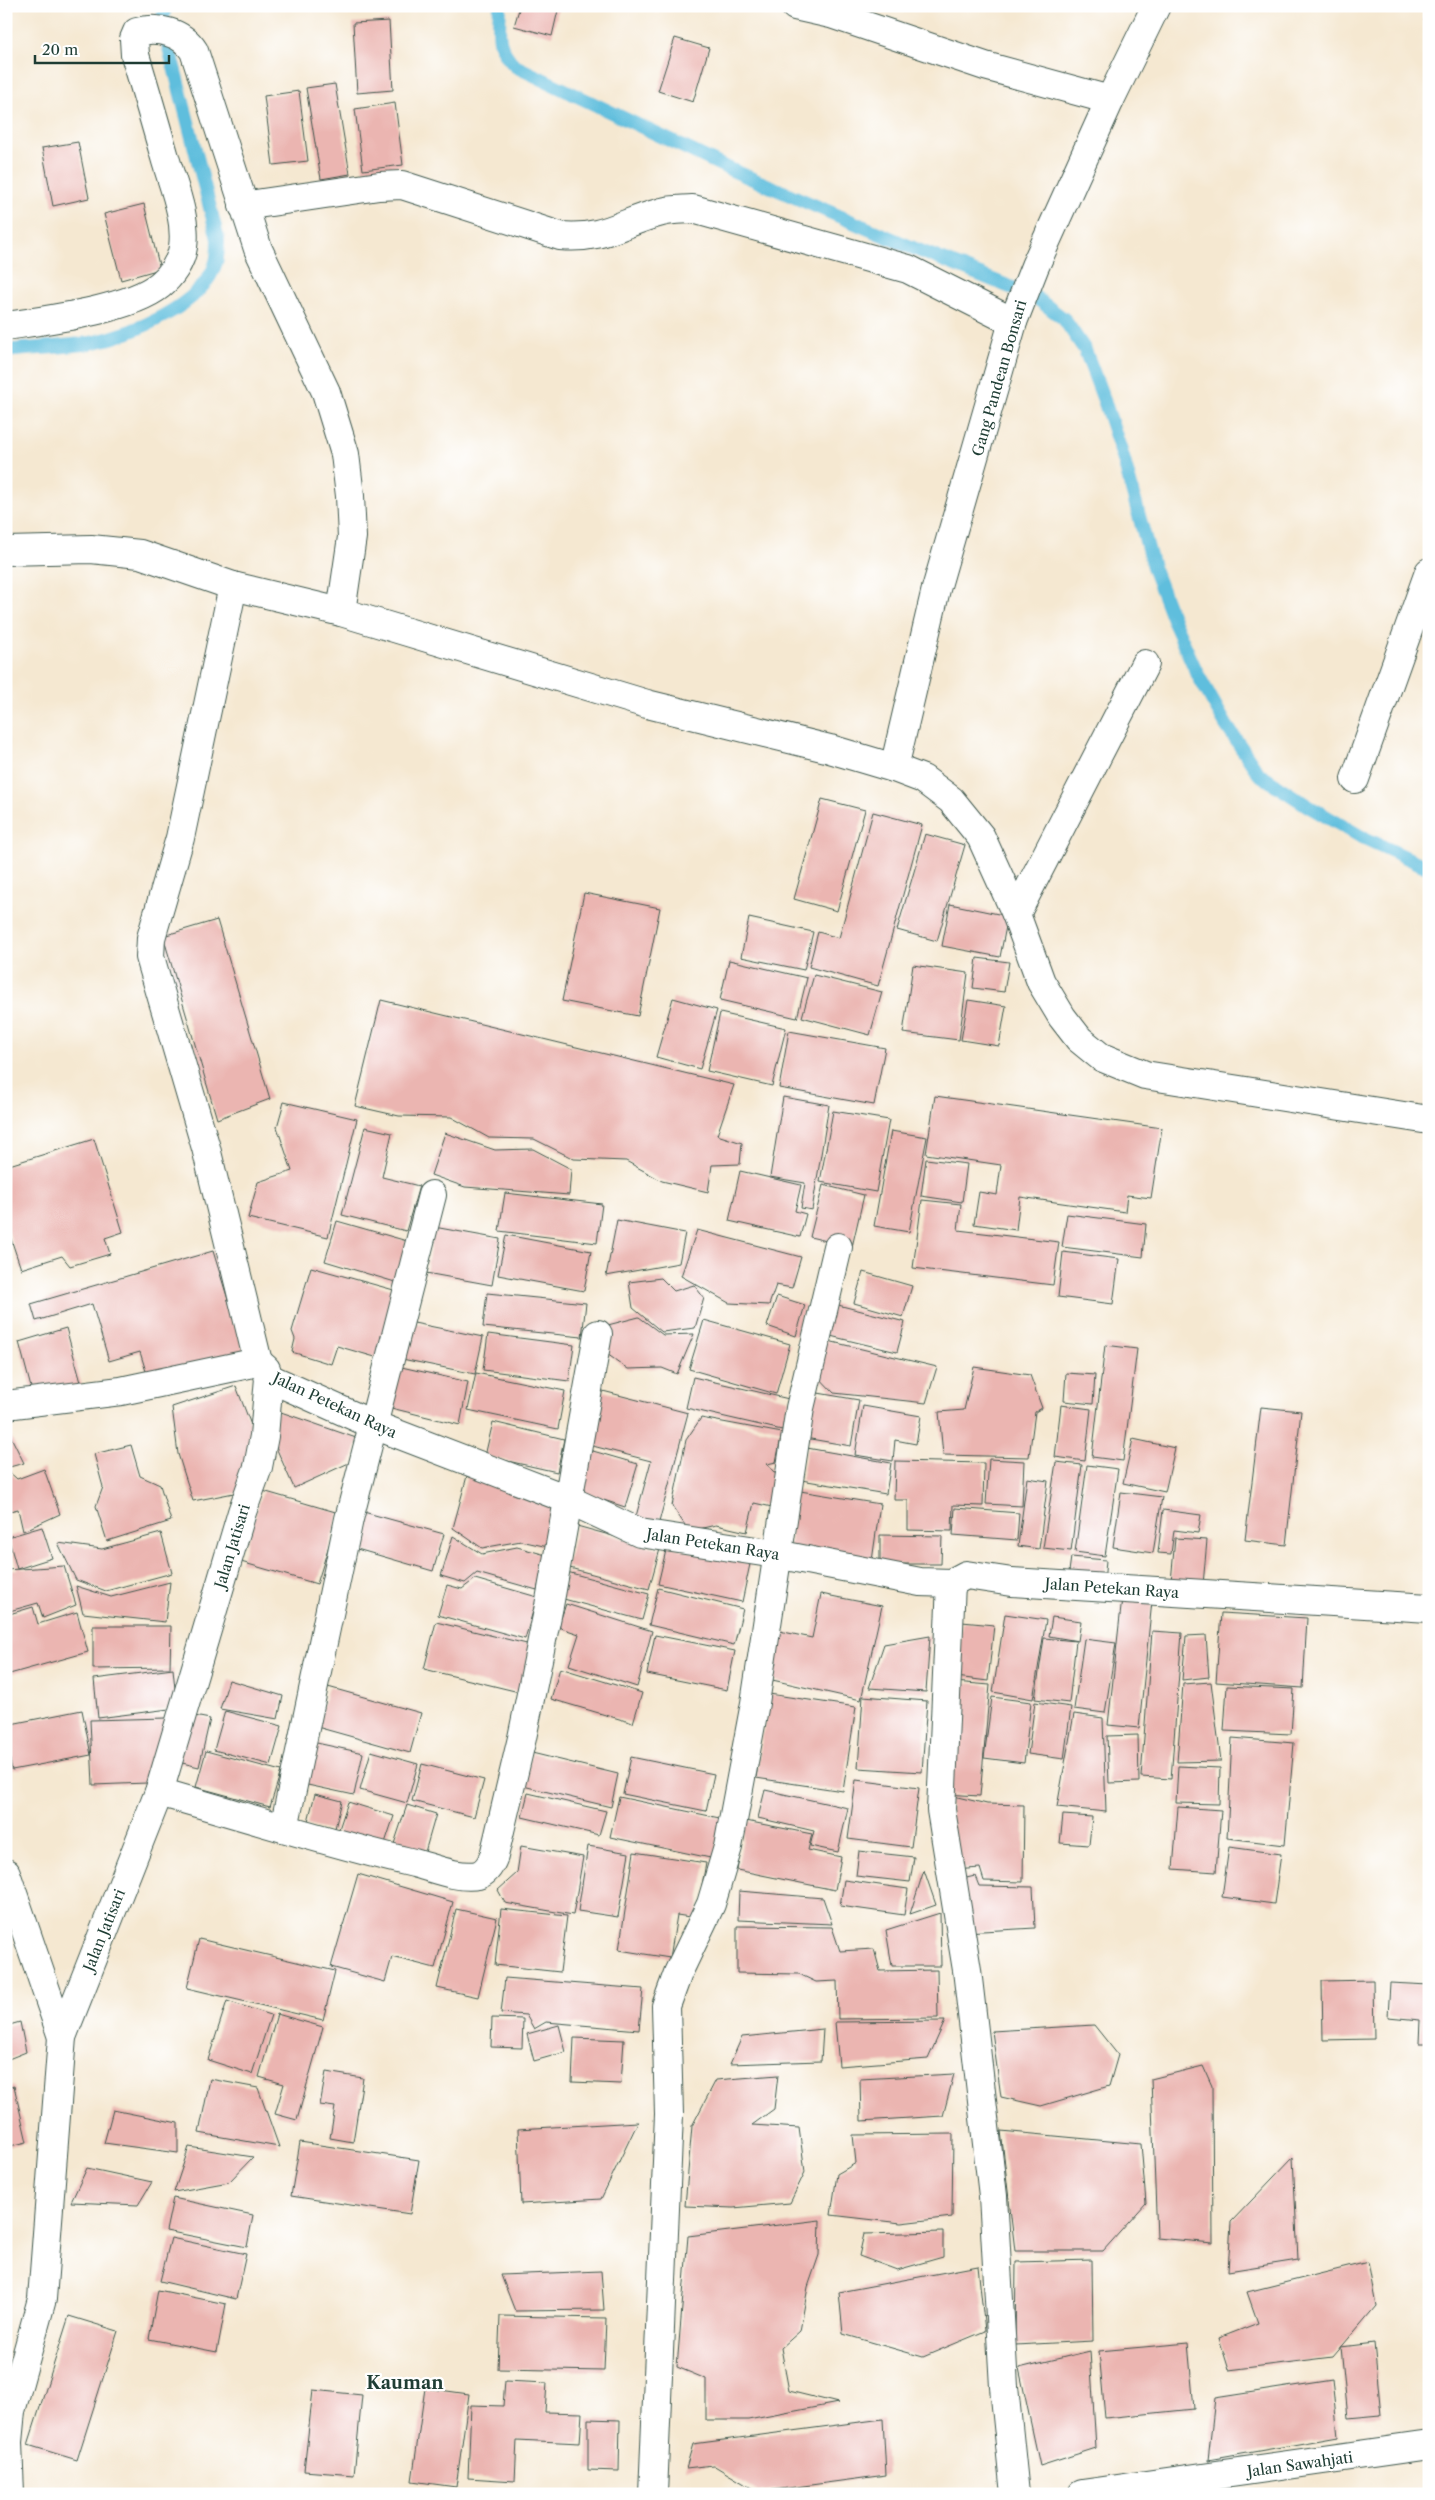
<svg xmlns="http://www.w3.org/2000/svg" width="1435" height="2500" font-family="'Libre Caslon Text',serif">
  <style>
    .lines { fill: none; stroke-linecap: round; stroke-linejoin: round }
    .stream { stroke: #5fbedd; stroke-width: 14 }
    .building { fill: #ebb5b1 }
    .street-casing { stroke: #3f574c; stroke-width: 30 }
    .street { stroke: #fff; stroke-width: 28 }
    .labels { text-anchor: middle; dominant-baseline: central; stroke-width: 4.5; stroke-linejoin: round; paint-order: stroke }
    .street-label { font-size: 15px; fill: #1f3d34; stroke: #fff }
    .quarter-label { font-size: 18px; font-weight: bold; fill: #1f3d34; stroke: #fff }
  </style>
  <rect width="100%" height="100%" fill="#fff"/>
  <filter id="ink" filterUnits="userSpaceOnUse"><feTurbulence type="fractalNoise" baseFrequency=".02" numOctaves="2"/><feDisplacementMap in="SourceGraphic" scale="10" xChannelSelector="R" yChannelSelector="G"/><feConvolveMatrix kernelMatrix="1 2 1 2 8 2 1 2 1" color-interpolation-filters="sRGB"/></filter>
  <filter id="wash" filterUnits="userSpaceOnUse"><feTurbulence type="fractalNoise" baseFrequency=".0096" numOctaves="4" result="noise"/><feDisplacementMap in="SourceGraphic" scale="20" xChannelSelector="R" yChannelSelector="G"/><feGaussianBlur stdDeviation="1.12" result="paint"/><feColorMatrix in="noise" values="0 0 0 0 0 0 0 0 0 0 0 0 0 0 0 0 0 1.4 0 .05"/><feComposite in="paint" operator="in"/></filter>
  <g filter="url(#wash)">
    <rect width="100%" height="100%" fill="#f5e8d1"/>
    <g class="lines">
      <!-- stream -->
      <g class="stream">
        <path d="M500,6C499,33 495,45 515,66L725,167L913,248L1035,297L1064,319L1085,350L1105,403L1123,457L1153,567L1174,622L1198,675L1226,725L1259,774L1308,806L1360,836L1429,868"/>
        <path d="M6,351C34,348 63,347 90,343C131,335 204,305 216,262C218,255 218,246 218,239L165,32L163,17L165,6"/>
      </g>
    </g>
    <g id="blocks">
      <!-- building -->
      <g class="building">
        <polygon points="520,6 559,6 552,36 514,26"/>
        <polygon points="1428,6 1429,6 1429,22 1424,20"/>
        <polygon points="389,21 393,90 357,93 353,23"/>
        <polygon points="675,38 709,48 693,102 658,91"/>
        <polygon points="335,84 350,174 321,179 306,88"/>
        <polygon points="299,91 308,161 273,165 264,96"/>
        <polygon points="395,103 403,165 363,170 355,109"/>
        <polygon points="78,142 89,198 53,206 42,148"/>
        <polygon points="144,204 160,269 121,280 104,214"/>
        <polygon points="822,799 865,810 837,911 794,899"/>
        <polygon points="873,812 922,825 878,986 809,967 818,932 839,938"/>
        <polygon points="925,834 965,845 937,941 897,930"/>
        <polygon points="584,893 660,908 638,1016 562,1001"/>
        <polygon points="950,904 1008,916 1000,957 942,946"/>
        <polygon points="749,918 813,932 804,970 741,957"/>
        <polygon points="217,920 270,1099 217,1119 163,936"/>
        <polygon points="977,958 1009,962 1004,992 973,988"/>
        <polygon points="729,960 807,978 797,1018 720,1000"/>
        <polygon points="913,965 968,973 959,1040 903,1033"/>
        <polygon points="814,975 882,992 870,1035 802,1017"/>
        <polygon points="673,998 717,1010 700,1069 656,1057"/>
        <polygon points="381,1000 734,1085 717,1135 742,1143 740,1164 712,1165 708,1192 662,1181 626,1161 574,1159 534,1139 489,1138 451,1117 399,1116 355,1106"/>
        <polygon points="968,1000 1006,1006 999,1046 961,1040"/>
        <polygon points="720,1013 786,1028 772,1086 707,1071"/>
        <polygon points="789,1031 885,1048 874,1105 779,1088"/>
        <polygon points="935,1096 1162,1128 1151,1198 1127,1195 1125,1212 1020,1197 1016,1230 974,1224 979,1192 997,1195 1001,1165 926,1154"/>
        <polygon points="783,1097 829,1105 812,1210 801,1208 805,1183 770,1177"/>
        <polygon points="284,1102 357,1119 328,1237 248,1218 258,1182 292,1171 277,1127"/>
        <polygon points="833,1111 889,1120 876,1192 820,1182"/>
        <polygon points="365,1127 392,1133 382,1177 419,1186 406,1231 342,1215"/>
        <polygon points="891,1131 927,1137 909,1232 874,1226"/>
        <polygon points="445,1133 495,1150 533,1149 571,1169 569,1195 465,1187 431,1175"/>
        <polygon points="94,1139 123,1232 105,1238 110,1254 70,1266 62,1256 21,1269 6,1224 6,1166"/>
        <polygon points="926,1159 967,1164 962,1202 921,1196"/>
        <polygon points="740,1171 801,1185 795,1211 806,1214 800,1237 729,1221"/>
        <polygon points="823,1185 864,1195 852,1247 810,1237"/>
        <polygon points="505,1193 602,1204 597,1243 499,1231"/>
        <polygon points="922,1200 961,1204 958,1230 1059,1242 1053,1285 913,1268"/>
        <polygon points="1067,1214 1146,1224 1143,1257 1062,1247"/>
        <polygon points="617,1220 685,1233 679,1263 606,1276"/>
        <polygon points="337,1221 407,1241 395,1282 325,1261"/>
        <polygon points="434,1227 500,1239 492,1285 426,1273"/>
        <polygon points="697,1230 801,1257 792,1288 776,1285 769,1305 729,1303 681,1276"/>
        <polygon points="506,1235 591,1251 584,1291 498,1275"/>
        <polygon points="213,1251 245,1355 149,1381 140,1352 109,1361 92,1304 36,1321 31,1304"/>
        <polygon points="1063,1252 1119,1259 1113,1304 1058,1297"/>
        <polygon points="311,1267 401,1292 382,1359 337,1346 331,1364 292,1352 295,1339 292,1331"/>
        <polygon points="863,1272 912,1286 903,1317 854,1303"/>
        <polygon points="661,1278 674,1291 694,1285 704,1298 695,1328 662,1332 633,1308 629,1282"/>
        <polygon points="487,1293 586,1303 582,1337 483,1327"/>
        <polygon points="777,1296 805,1305 796,1336 767,1326"/>
        <polygon points="830,1303 905,1322 897,1352 822,1334"/>
        <polygon points="639,1317 663,1335 694,1334 677,1374 662,1368 628,1369 600,1349 604,1326"/>
        <polygon points="704,1320 790,1344 776,1394 689,1369"/>
        <polygon points="409,1322 483,1337 475,1374 402,1359"/>
        <polygon points="66,1328 82,1386 34,1399 19,1342"/>
        <polygon points="488,1334 574,1345 569,1381 483,1370"/>
        <polygon points="820,1339 937,1367 926,1403 834,1393 814,1372"/>
        <polygon points="1105,1345 1137,1349 1123,1461 1092,1457"/>
        <polygon points="397,1366 468,1382 460,1425 387,1407"/>
        <polygon points="974,1367 1030,1375 1042,1408 1035,1412 1029,1457 943,1455 939,1412 964,1410"/>
        <polygon points="476,1373 565,1391 558,1429 468,1410"/>
        <polygon points="1066,1373 1095,1375 1093,1404 1064,1401"/>
        <polygon points="693,1377 789,1399 782,1430 686,1408"/>
        <polygon points="236,1386 256,1438 239,1492 193,1501 178,1454 172,1407"/>
        <polygon points="599,1390 688,1413 658,1526 635,1520 651,1461 585,1444"/>
        <polygon points="812,1392 859,1400 851,1446 805,1438"/>
        <polygon points="1061,1405 1091,1409 1085,1461 1055,1457"/>
        <polygon points="863,1406 921,1416 916,1444 895,1440 893,1461 855,1455"/>
        <polygon points="1261,1407 1301,1411 1286,1545 1245,1540"/>
        <polygon points="278,1411 359,1439 351,1462 294,1488 270,1434"/>
        <polygon points="701,1418 782,1433 776,1462 767,1464 779,1478 772,1507 754,1503 747,1532 716,1525 689,1531 672,1506 686,1440"/>
        <polygon points="493,1422 564,1439 557,1472 485,1456"/>
        <polygon points="6,1433 9,1433 24,1463 6,1468"/>
        <polygon points="1133,1439 1175,1448 1165,1492 1123,1483"/>
        <polygon points="131,1445 140,1476 160,1485 171,1521 107,1541 96,1506 103,1487 94,1454"/>
        <polygon points="807,1448 891,1463 886,1494 801,1480"/>
        <polygon points="586,1449 638,1464 625,1507 573,1490"/>
        <polygon points="989,1459 1024,1461 1022,1506 986,1504"/>
        <polygon points="895,1461 984,1463 983,1506 953,1505 952,1531 908,1530 908,1500 894,1500"/>
        <polygon points="1056,1462 1082,1465 1071,1551 1043,1548"/>
        <polygon points="1087,1465 1118,1469 1105,1556 1075,1552"/>
        <polygon points="6,1469 17,1479 44,1469 60,1514 23,1531 18,1509 6,1512"/>
        <polygon points="467,1476 561,1501 548,1547 521,1541 482,1548 453,1528"/>
        <polygon points="1027,1478 1048,1481 1039,1549 1018,1546"/>
        <polygon points="794,1490 880,1504 872,1561 790,1548"/>
        <polygon points="263,1491 339,1513 317,1584 241,1562"/>
        <polygon points="1121,1492 1162,1497 1153,1553 1113,1547"/>
        <polygon points="955,1508 1019,1513 1017,1540 953,1535"/>
        <polygon points="1163,1510 1201,1515 1198,1533 1174,1530 1171,1554 1158,1553"/>
        <polygon points="360,1511 444,1534 433,1571 350,1547"/>
        <polygon points="577,1526 660,1549 649,1589 566,1567"/>
        <polygon points="42,1527 52,1558 17,1569 8,1537"/>
        <polygon points="161,1533 172,1573 106,1591 76,1580 58,1543 102,1549"/>
        <polygon points="880,1535 942,1536 941,1564 880,1564"/>
        <polygon points="453,1536 482,1554 517,1547 546,1555 537,1590 477,1573 465,1583 441,1576"/>
        <polygon points="1175,1538 1207,1540 1203,1585 1171,1582"/>
        <polygon points="667,1546 750,1564 742,1602 658,1584"/>
        <polygon points="1071,1557 1106,1560 1104,1583 1068,1579"/>
        <polygon points="64,1566 76,1605 43,1618 38,1603 6,1612 6,1570"/>
        <polygon points="567,1572 649,1594 642,1620 560,1598"/>
        <polygon points="475,1579 537,1597 525,1639 438,1615 447,1585 462,1589"/>
        <polygon points="170,1582 165,1622 83,1613 76,1586 111,1597"/>
        <polygon points="658,1588 743,1609 734,1645 649,1625"/>
        <polygon points="821,1594 882,1606 861,1700 768,1679 779,1631 812,1638"/>
        <polygon points="1122,1598 1152,1601 1139,1728 1108,1725"/>
        <polygon points="566,1604 652,1631 637,1687 569,1665 579,1634 558,1627"/>
        <polygon points="33,1607 38,1624 77,1612 88,1652 6,1675 6,1615"/>
        <polygon points="1221,1613 1307,1618 1303,1688 1216,1682"/>
        <polygon points="1005,1614 1046,1620 1033,1699 993,1692"/>
        <polygon points="1052,1617 1081,1621 1078,1641 1049,1636"/>
        <polygon points="436,1622 531,1645 519,1692 424,1669"/>
        <polygon points="962,1622 994,1625 988,1681 956,1677"/>
        <polygon points="93,1626 171,1626 170,1668 93,1669"/>
        <polygon points="1152,1631 1182,1633 1171,1779 1141,1777"/>
        <polygon points="655,1635 735,1651 727,1690 647,1674"/>
        <polygon points="1206,1635 1209,1677 1182,1680 1186,1636"/>
        <polygon points="930,1636 926,1692 869,1688 884,1644"/>
        <polygon points="1044,1638 1076,1641 1069,1703 1035,1699"/>
        <polygon points="1084,1639 1116,1643 1105,1713 1074,1709"/>
        <polygon points="560,1668 642,1693 633,1723 551,1699"/>
        <polygon points="173,1669 177,1708 98,1718 94,1679"/>
        <polygon points="229,1680 283,1696 278,1719 220,1709"/>
        <polygon points="954,1682 990,1685 980,1796 944,1794"/>
        <polygon points="1211,1682 1221,1761 1177,1762 1183,1684"/>
        <polygon points="1227,1686 1294,1689 1291,1734 1224,1731"/>
        <polygon points="328,1687 421,1713 410,1753 317,1727"/>
        <polygon points="769,1694 856,1707 843,1791 756,1778"/>
        <polygon points="863,1696 927,1701 922,1772 858,1768"/>
        <polygon points="992,1697 1031,1702 1024,1763 984,1758"/>
        <polygon points="1035,1702 1071,1707 1064,1759 1028,1754"/>
        <polygon points="82,1710 91,1755 12,1770 6,1740 6,1725"/>
        <polygon points="225,1711 282,1726 271,1765 214,1750"/>
        <polygon points="1074,1714 1103,1718 1106,1812 1057,1807"/>
        <polygon points="189,1715 210,1719 199,1767 178,1762"/>
        <polygon points="167,1718 147,1783 93,1785 90,1720"/>
        <polygon points="1138,1735 1139,1782 1109,1783 1107,1736"/>
        <polygon points="1232,1738 1294,1743 1285,1845 1227,1838"/>
        <polygon points="312,1742 363,1753 354,1795 303,1784"/>
        <polygon points="206,1751 281,1771 270,1807 196,1787"/>
        <polygon points="371,1751 418,1764 407,1803 360,1790"/>
        <polygon points="532,1753 618,1774 611,1807 523,1786"/>
        <polygon points="631,1757 714,1774 706,1811 623,1794"/>
        <polygon points="422,1764 484,1780 474,1817 412,1801"/>
        <polygon points="1178,1766 1220,1768 1219,1804 1176,1803"/>
        <polygon points="856,1780 919,1788 911,1847 848,1839"/>
        <polygon points="765,1790 848,1808 838,1852 810,1846 814,1831 758,1818"/>
        <polygon points="528,1793 606,1811 599,1835 522,1817"/>
        <polygon points="315,1794 342,1801 334,1832 307,1825"/>
        <polygon points="949,1795 987,1804 1024,1805 1023,1882 984,1881 980,1868 955,1870"/>
        <polygon points="619,1797 729,1820 720,1860 610,1837"/>
        <polygon points="348,1802 394,1816 383,1849 337,1835"/>
        <polygon points="407,1805 436,1814 423,1859 392,1850"/>
        <polygon points="1178,1807 1221,1810 1216,1872 1173,1869"/>
        <polygon points="1063,1815 1092,1817 1089,1845 1060,1843"/>
        <polygon points="746,1821 812,1834 808,1850 841,1857 835,1890 737,1870"/>
        <polygon points="521,1846 583,1857 573,1915 505,1903 498,1890 517,1873"/>
        <polygon points="588,1846 629,1853 618,1917 578,1911"/>
        <polygon points="1229,1847 1281,1854 1274,1904 1222,1897"/>
        <polygon points="859,1851 914,1857 910,1882 856,1876"/>
        <polygon points="634,1852 706,1863 696,1918 677,1915 670,1958 619,1950"/>
        <polygon points="924,1870 936,1905 910,1914"/>
        <polygon points="358,1874 453,1902 435,1968 392,1957 385,1982 331,1967"/>
        <polygon points="975,1876 979,1886 1033,1887 1035,1928 965,1932 958,1880"/>
        <polygon points="844,1880 908,1889 904,1915 840,1906"/>
        <polygon points="739,1891 823,1898 832,1924 738,1920"/>
        <polygon points="456,1909 497,1918 478,1997 437,1988"/>
        <polygon points="501,1909 567,1916 560,1972 495,1965"/>
        <polygon points="940,1913 941,1966 892,1966 886,1930"/>
        <polygon points="737,1926 832,1927 840,1951 874,1949 880,1971 937,1970 938,2018 838,2019 837,1981 816,1982 799,1974 737,1973"/>
        <polygon points="199,1939 335,1971 323,2020 187,1988"/>
        <polygon points="505,1978 643,1989 639,2030 546,2022 534,2029 526,2015 501,2013"/>
        <polygon points="1373,1980 1374,2039 1323,2040 1322,1981"/>
        <polygon points="1390,1983 1429,1985 1429,2043 1419,2043 1420,2020 1388,2017"/>
        <polygon points="227,2001 271,2015 252,2074 208,2060"/>
        <polygon points="277,2014 323,2027 297,2120 275,2114 284,2084 259,2077"/>
        <polygon points="492,2018 523,2019 522,2048 491,2047"/>
        <polygon points="945,2021 928,2059 839,2066 835,2022"/>
        <polygon points="20,2022 26,2052 6,2060 6,2026"/>
        <polygon points="559,2025 566,2052 534,2061 527,2034"/>
        <polygon points="1094,2025 1118,2055 1109,2086 1041,2106 1001,2097 992,2031"/>
        <polygon points="823,2029 821,2061 730,2064 742,2037"/>
        <polygon points="574,2038 624,2040 621,2084 572,2082"/>
        <polygon points="1203,2066 1212,2086 1213,2243 1157,2238 1151,2079"/>
        <polygon points="326,2072 363,2078 353,2142 330,2138 335,2107 320,2105"/>
        <polygon points="954,2074 943,2116 861,2121 860,2079"/>
        <polygon points="778,2075 774,2109 752,2125 799,2128 805,2172 790,2203 733,2208 685,2206 692,2126 716,2080"/>
        <polygon points="210,2079 258,2088 279,2147 199,2133"/>
        <polygon points="14,2086 27,2142 6,2147 6,2088"/>
        <polygon points="113,2110 178,2123 178,2153 104,2143"/>
        <polygon points="638,2122 601,2199 521,2204 518,2129"/>
        <polygon points="1001,2131 1141,2144 1146,2203 1103,2251 1015,2251"/>
        <polygon points="953,2134 952,2217 901,2223 831,2215 837,2174 856,2163 853,2135"/>
        <polygon points="300,2142 419,2160 410,2214 291,2196"/>
        <polygon points="189,2147 253,2157 229,2182 174,2192"/>
        <polygon points="1293,2157 1298,2260 1228,2271 1231,2222"/>
        <polygon points="87,2168 152,2182 138,2205 71,2202"/>
        <polygon points="173,2198 253,2215 247,2247 166,2231"/>
        <polygon points="820,2220 819,2255 808,2287 800,2331 781,2348 789,2391 838,2403 748,2420 706,2420 706,2379 677,2367 688,2236"/>
        <polygon points="943,2232 943,2257 897,2270 859,2256 864,2234"/>
        <polygon points="171,2238 246,2254 236,2299 160,2281"/>
        <polygon points="1092,2260 1093,2341 1015,2345 1016,2262"/>
        <polygon points="1368,2262 1376,2306 1333,2357 1229,2370 1219,2338 1258,2323 1247,2292"/>
        <polygon points="978,2266 985,2331 923,2357 843,2334 839,2292"/>
        <polygon points="601,2271 604,2310 515,2311 501,2275"/>
        <polygon points="158,2290 226,2304 217,2352 149,2339"/>
        <polygon points="69,2316 118,2331 77,2460 28,2445"/>
        <polygon points="500,2316 606,2318 604,2371 498,2369"/>
        <polygon points="1188,2343 1194,2409 1105,2418 1099,2351"/>
        <polygon points="1374,2343 1381,2415 1348,2418 1341,2347"/>
        <polygon points="1090,2351 1096,2448 1040,2466 1019,2368"/>
        <polygon points="1332,2380 1338,2437 1208,2460 1215,2398"/>
        <polygon points="505,2381 547,2383 545,2412 582,2413 580,2443 517,2440 515,2481 468,2478 471,2405 503,2406"/>
        <polygon points="425,2388 469,2394 456,2487 412,2481"/>
        <polygon points="313,2390 362,2395 354,2475 304,2471"/>
        <polygon points="588,2419 620,2420 619,2471 588,2470"/>
        <polygon points="883,2419 886,2475 758,2492 713,2465 686,2468 693,2444"/>
      </g>
    </g>
  </g>
  <g filter="url(#ink)">
    <use href="#blocks" fill-opacity="0" stroke="#3f574c" stroke-width="1"/>
    <g class="lines">
      <defs>
        <g id="street">
          <polyline points="795,6 831,14 985,66 1110,100"/>
          <path d="M243,206L379,186L402,185L560,236C606,240 621,222 662,212C672,209 683,210 693,209L908,269L1013,322"/>
          <path d="M6,326C46,320 129,310 160,285C171,276 181,262 183,247C187,219 174,188 166,161C156,126 146,91 135,55L134,39L137,32C157,26 182,32 194,51L258,249L326,392L345,454L350,496L352,537L341,612"/>
          <polyline points="6,551 91,549 140,554 233,586 341,612 647,704 830,749 894,768 923,779 951,800 981,837 1016,914 1041,982 1062,1017 1079,1039 1101,1057 1145,1075 1429,1120"/>
          <polyline points="233,586 180,838 151,938 150,957 206,1148 258,1362"/>
          <polyline points="894,768 936,589 1013,322 1035,266 1110,100 1156,6"/>
          <polyline points="1355,779 1429,572"/>
          <polyline points="1016,914 1145,664"/>
          <polyline points="6,1405 121,1391 258,1362 266,1369 269,1378 374,1425 567,1499 640,1533 776,1554 920,1582 951,1583 966,1575 1012,1582 1429,1608"/>
          <polyline points="951,1583 941,1810 967,1970 993,2196 1004,2387 1015,2494"/>
          <path d="M159,1792C244,1816 328,1843 414,1863C433,1868 459,1879 478,1875C487,1872 491,1864 494,1856L522,1738L549,1606L598,1334"/>
          <polyline points="284,1828 349,1519 432,1195"/>
          <polyline points="6,1873 62,2037"/>
          <polyline points="10,2494 8,2442 11,2411 42,2299 62,2037 159,1792 242,1512 258,1467 264,1436 269,1378"/>
          <polyline points="653,2494 669,2114 666,2006 678,1973 711,1904 728,1847 755,1703 800,1408 838,1247"/>
          <polyline points="1082,2494 1429,2445"/>
        </g>
      </defs>
      <!-- street casing -->
      <use href="#street" class="street-casing"/>
      <!-- street -->
      <use href="#street" class="street"/>
    </g>
  </g>
  <g class="labels">
    <!-- street labels -->
    <g class="street-label">
      <text transform="translate(999 378) rotate(-74)">Gang Pandean Bonsari</text>
      <text transform="translate(335 1405) rotate(25)">Jalan Petekan Raya</text>
      <text transform="translate(713 1544) rotate(9)">Jalan Petekan Raya</text>
      <text transform="translate(232 1546) rotate(-73)">Jalan Jatisari</text>
      <text transform="translate(1112 1588) rotate(4)">Jalan Petekan Raya</text>
      <text transform="translate(104 1930) rotate(-68)">Jalan Jatisari</text>
      <text transform="translate(1300 2464) rotate(-8)">Jalan Sawahjati</text>
    </g>
    <!-- quarter labels -->
    <g class="quarter-label">
      <text x="405" y="2383">Kauman</text>
    </g>
  </g>
  <!-- margin -->
  <rect width="1435" height="2500" fill="none" stroke="#fff" stroke-width="25"/>
  <!-- scale -->
  <path d="M35 55v8h134v-8" fill="none" stroke="#1f3d34" stroke-width="2.5"/>
  <text x="42" y="55" font-size="15" fill="#1f3d34" stroke="#ffffff" stroke-width="4" paint-order="stroke">20 m</text>
</svg>
